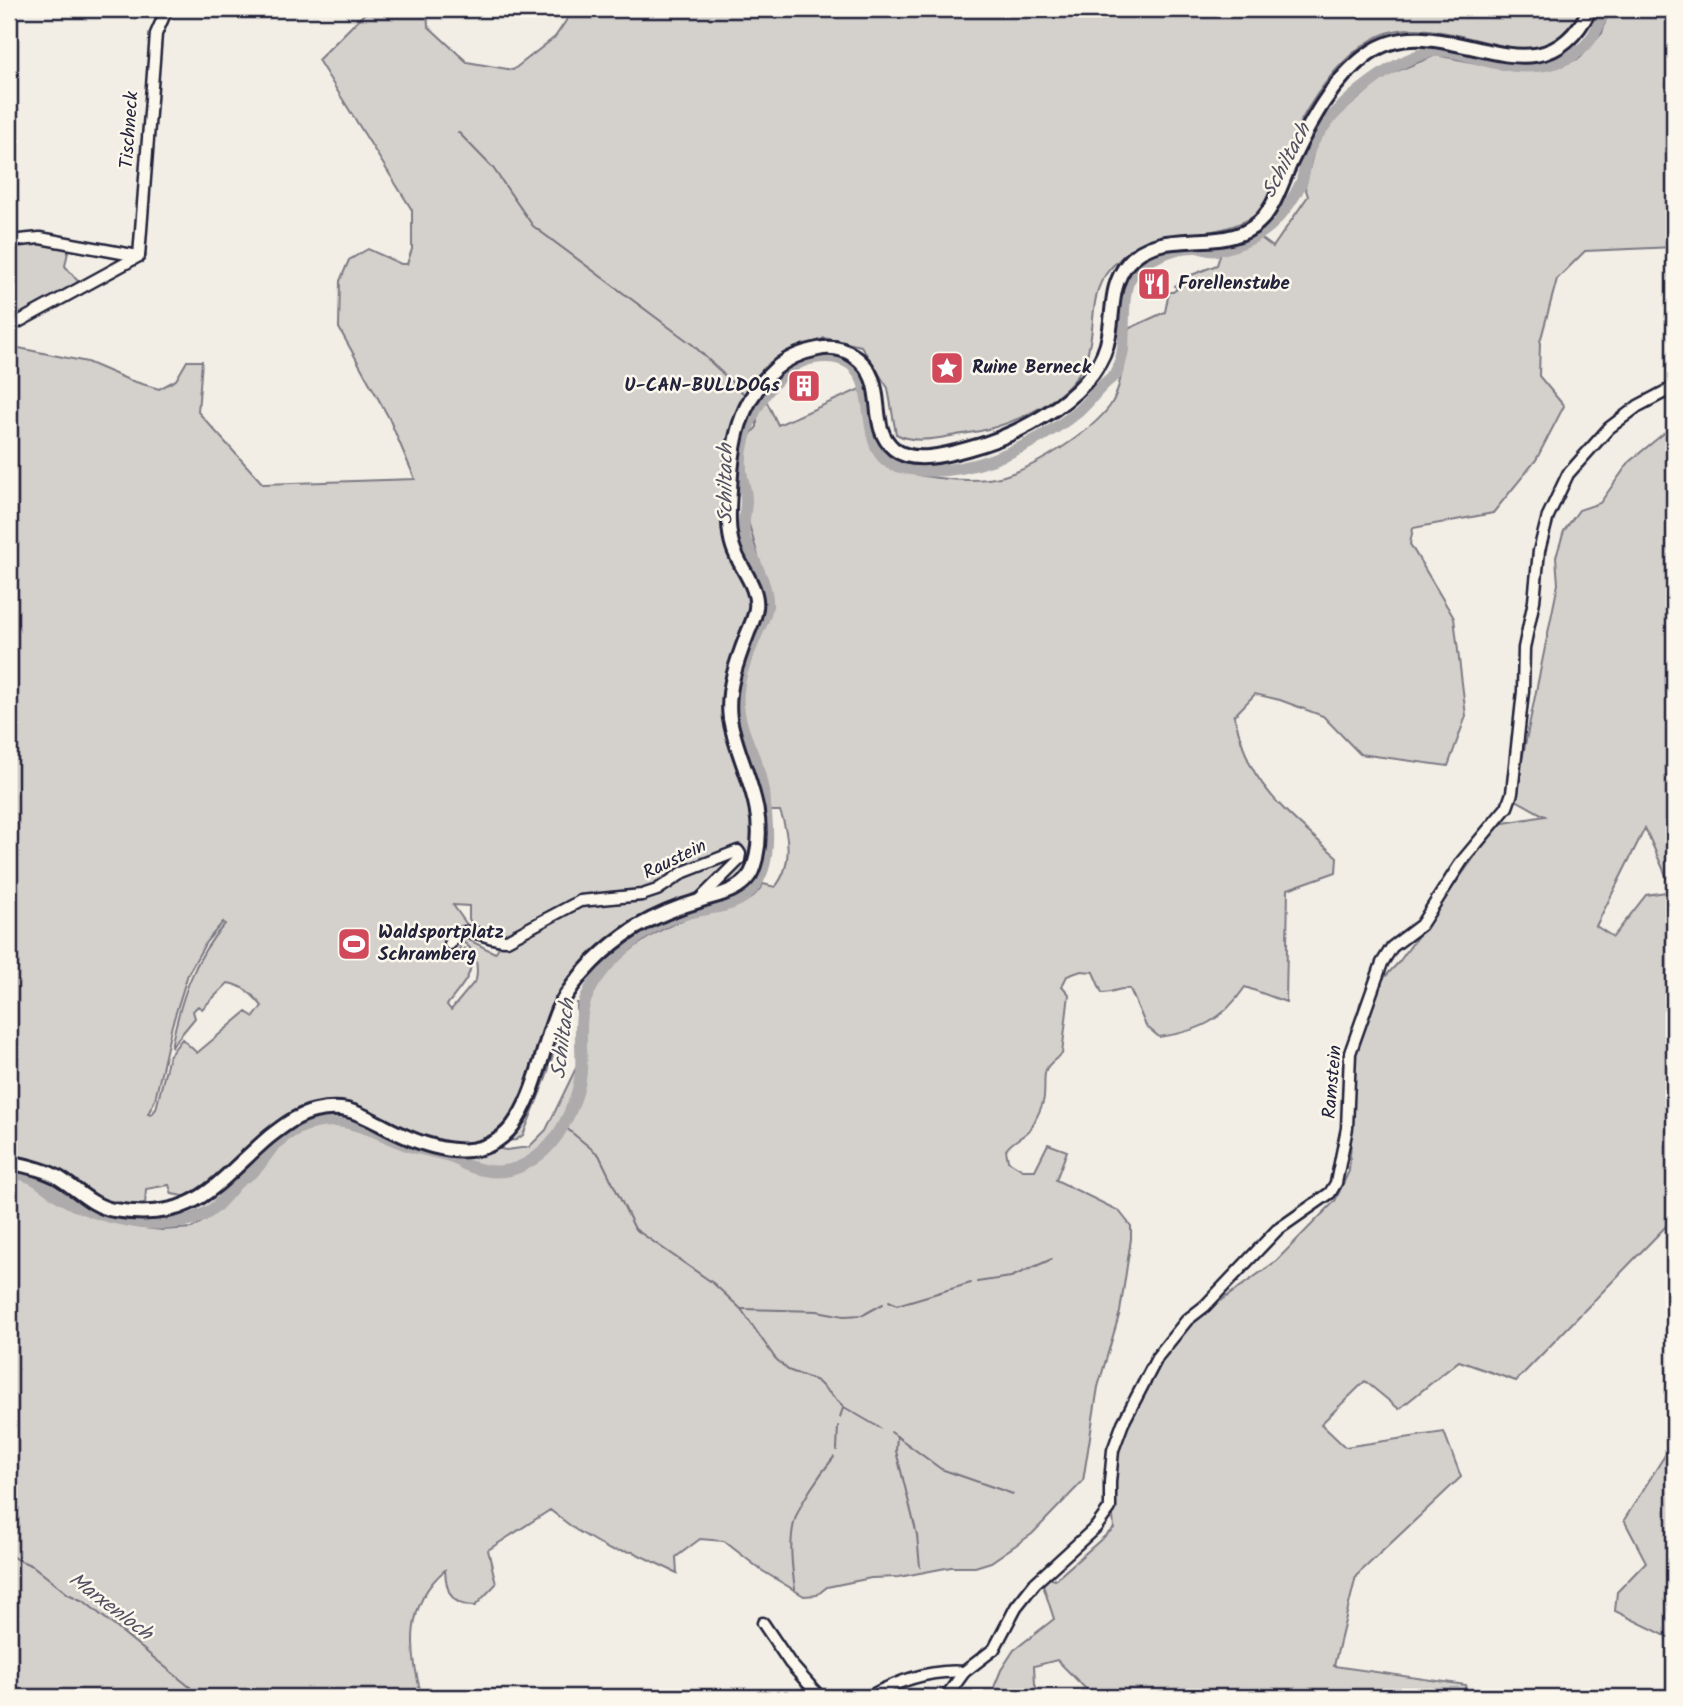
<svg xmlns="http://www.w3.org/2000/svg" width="1683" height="1706" font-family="Kalam,sans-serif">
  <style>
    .green { fill: #d4d1cc; stroke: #7b7a84; stroke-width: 2; fill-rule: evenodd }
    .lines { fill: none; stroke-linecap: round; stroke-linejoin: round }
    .stream { stroke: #76747f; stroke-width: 2 }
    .river { stroke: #aeabad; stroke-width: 12 }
    .minor-casing { stroke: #22223b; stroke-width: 15 }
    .major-casing { stroke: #22223b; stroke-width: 18 }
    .minor { stroke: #fbf7ec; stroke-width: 10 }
    .major { stroke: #fbf7ec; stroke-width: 12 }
    .labels { text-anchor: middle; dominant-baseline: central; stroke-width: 5; stroke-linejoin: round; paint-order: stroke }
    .street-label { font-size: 19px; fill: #22223b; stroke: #fbf7ec }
    .poi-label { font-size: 19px; font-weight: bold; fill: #22223b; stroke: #fbf7ec; text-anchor: start }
    .water-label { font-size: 21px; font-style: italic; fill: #535263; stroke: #fbf7ec }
  </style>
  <rect width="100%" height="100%" fill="#f2eee5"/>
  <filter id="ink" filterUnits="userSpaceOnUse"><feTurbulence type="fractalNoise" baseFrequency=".0143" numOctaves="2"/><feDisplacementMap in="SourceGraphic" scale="14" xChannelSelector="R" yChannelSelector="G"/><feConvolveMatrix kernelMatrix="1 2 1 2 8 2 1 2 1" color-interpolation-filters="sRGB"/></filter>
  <g filter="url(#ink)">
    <!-- green -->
    <g class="green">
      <path d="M369,9H427L428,26L467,62L513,70L555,37L574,9H1583C1578,21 1572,36 1560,43C1515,67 1440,13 1384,34C1342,51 1307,103 1290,144C1280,168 1279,197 1257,214C1222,239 1173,230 1135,247C1129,250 1124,255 1119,260C1083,290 1100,323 1085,361C1070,403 1003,429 963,434C941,437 917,445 896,434L888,388L861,346L824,338L777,362L743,400L737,415L728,452L724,485V515L749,593L751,606L728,680L751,820L750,866L735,884L694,898L605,944L551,1010L522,1098L511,1120L497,1137L479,1143L459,1144L311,1107L194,1198L172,1194L169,1185L146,1189L145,1206L111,1204L9,1160V346L87,362L129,380L159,389L176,380L187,361H202L198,412L263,484L415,479L389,418L339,328L340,281L349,260L368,249L401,264H407L412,249V210L318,60ZM453,905L469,906V919L472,924L500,938L499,947L495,953L463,937L461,940L463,930L468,926ZM223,922L225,924C193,958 180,1003 171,1047L195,1018L193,1011L198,1006L202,1009L228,983C244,986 252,994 262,1006L254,1017L246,1012L197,1053L182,1039L169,1056L156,1109L151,1115L148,1114L155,1100L172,1025L188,974L206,942ZM461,941C475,948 479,964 476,980L451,1010L447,1005C460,987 481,970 465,948L459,951Z"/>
      <path d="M1609,9H1674V247L1585,251L1557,279L1540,342L1539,376L1564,406L1536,460L1493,513L1413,528L1410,544L1454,618L1466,716L1448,766L1360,754L1323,716L1280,700L1255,694L1234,716C1239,732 1243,749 1250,764C1269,801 1306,830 1337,857L1336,872L1288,889L1286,1002L1245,987C1222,1021 1200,1031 1159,1037L1146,1026L1130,989C1119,987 1113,993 1102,993L1093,972L1081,971L1067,976L1062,986L1069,994L1062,1054C1039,1071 1046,1071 1044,1097C1043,1106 1036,1119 1031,1128C1026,1137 1013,1139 1006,1150L1008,1161L1023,1170H1035L1048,1144L1067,1151L1056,1180L1119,1211L1131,1226V1239L1120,1312L1098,1387L1083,1481L1032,1534L991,1562L975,1567H951L899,1577L871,1578L827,1587L817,1595L804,1596L761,1570L724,1541L700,1539L676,1557L677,1573L633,1552L610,1550L576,1530L550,1510L488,1550L496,1584L475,1606C451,1606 446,1591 445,1570C405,1604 409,1651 422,1697H9V1175L30,1180L72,1209L136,1227L162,1230L192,1228L213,1215L244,1180L260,1171L266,1159L286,1140L301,1131L321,1125H340L372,1135L394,1145L458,1161L459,1155L496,1148L506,1150L529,1147L546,1130L577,1066V1003H589C608,957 656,928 701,913C725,906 749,909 763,884L775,887C793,866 789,835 780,811H768L760,766L750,742L740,707L745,670L772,605L748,521L744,442L757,427V407L766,400L778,425L860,389C871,410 861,442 880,460C892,472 908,473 924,476C949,480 978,483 1004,476C1036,467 1090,433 1110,406C1122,389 1125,350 1128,329L1165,312L1169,292H1173L1177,289L1175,286L1189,276L1217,265L1221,252L1261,238L1273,247L1308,196L1305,187L1315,145L1338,116L1385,76L1436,55L1517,71L1558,67L1580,58L1602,33Z"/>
      <polygon points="26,240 69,247 65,266 82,286 9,324 9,244"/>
      <path d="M1674,425V1218L1516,1381L1459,1361L1399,1409L1365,1381L1321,1424L1345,1447L1444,1432L1461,1477L1356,1576L1334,1666L1466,1685L1462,1697H1094L1057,1660L1034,1666L1035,1684L1040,1697H990L1001,1670L1014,1650L1054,1619L1043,1585L1047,1577L1055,1580L1114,1528L1108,1458L1173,1335L1275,1262L1335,1201L1349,1171L1352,1127L1350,1053L1360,1003L1399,962L1498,824L1545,816L1514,799L1558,584L1556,557L1564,531L1579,510L1600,503L1630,461ZM1645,828L1673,891L1646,895L1613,937L1596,926Z"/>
      <polygon points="560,1025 561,1027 546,1078 523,1135 516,1140 506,1141 519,1124 555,1026"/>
      <path d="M269,1143C260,1157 249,1168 237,1180C231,1185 227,1191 222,1196C198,1220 167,1220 135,1218V1216L172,1214Z"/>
      <polygon points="1674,1441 1674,1640 1615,1611 1617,1592 1646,1562 1624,1520"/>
    </g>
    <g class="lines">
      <!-- stream -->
      <g class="stream">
        <polyline points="458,132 493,168 533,226 693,345 743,393"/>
        <polyline points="565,1127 599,1155 635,1229 713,1283 741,1309 775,1358 788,1370 817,1381 844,1407 880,1428"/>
        <polyline points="977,1282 1011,1277 1052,1259"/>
        <polyline points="889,1301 897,1305 971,1283"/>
        <polyline points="741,1309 817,1311 844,1316 863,1315 883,1304"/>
        <polyline points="840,1417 843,1408"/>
        <polyline points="891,1432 941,1469 1013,1494"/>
        <polyline points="897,1436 896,1451 917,1535 920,1567"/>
        <polyline points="837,1450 838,1426"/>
        <polyline points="9,1554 16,1559 33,1566 68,1594 85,1602 191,1688"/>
        <path d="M795,1589C792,1568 789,1543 794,1523C799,1503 821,1473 834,1457"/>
      </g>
      <!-- river -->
      <path class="river" d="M9,1172C39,1174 45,1191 69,1202C105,1219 154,1230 194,1219C215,1213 224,1197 238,1182C243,1178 249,1175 254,1171C261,1165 266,1155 272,1148C287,1131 310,1121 333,1121C361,1122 382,1136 407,1145C423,1151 440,1152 455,1158C472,1165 454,1161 472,1167C501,1177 522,1170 544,1151C563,1134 579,1097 581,1072C583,1043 575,1013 592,986C610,957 642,930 674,917C711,903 747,915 763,869C772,842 765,790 756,763C749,744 740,727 738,706C735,680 748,655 758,631C762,623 767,613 767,603C768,584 751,557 745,538C741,524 746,514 746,500C746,490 742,480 741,471C738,438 758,397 782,375C794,363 809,357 826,357C894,358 846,454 900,467C960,482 1026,450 1074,415C1090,404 1099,384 1116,375C1119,367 1122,358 1123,349C1125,332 1121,289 1131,277C1145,259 1174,246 1197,247C1204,248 1210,252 1217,250C1236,246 1256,238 1270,226C1282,214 1294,199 1301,183C1305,174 1304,162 1308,152C1326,111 1389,61 1433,51C1449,48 1478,59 1495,63C1543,73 1593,63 1603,9"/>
      <defs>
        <g id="minor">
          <polyline points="9,241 40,238 138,256"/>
          <polyline points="139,256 156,34 167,9"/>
          <polyline points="9,327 139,256"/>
          <path d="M450,944C463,918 487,942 507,940L580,901L642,895L657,890L684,872L738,851L740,854L739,860L698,901"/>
          <polyline points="763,1623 790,1663 820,1697"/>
          <path d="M868,1697C896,1682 932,1669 964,1672"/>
          <polyline points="946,1697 964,1672 994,1649 1016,1607 1035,1583 1096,1527 1110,1508 1110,1482 1113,1450 1123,1423 1158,1356 1187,1320 1205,1306 1277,1230 1330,1193 1336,1183 1347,1128 1350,1053 1382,963 1392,947 1421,925 1462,861 1507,807 1512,793 1523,691 1524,648 1534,601 1539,551 1548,516 1568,474 1609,428 1638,406 1674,387"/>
        </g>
        <path id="major" d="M9,1162C26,1166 44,1169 59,1178C77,1189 93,1207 114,1210C196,1223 214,1184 269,1137C283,1126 297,1115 315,1111C324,1109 337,1108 347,1110C365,1114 383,1127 400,1134C441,1153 490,1164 518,1118C538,1086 543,1044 558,1009C575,976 606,946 637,927C656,916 678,907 699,901C716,895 738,892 749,876C752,873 755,862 756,858C768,805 739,767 730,719C726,690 737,661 747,635C750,627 755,618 756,608C759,587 739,567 733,547C727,528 729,509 730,490C732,443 739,401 775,369C787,358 803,352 818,349C832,346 843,348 854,356C891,381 865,425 894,449C912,464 946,455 967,449C1020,435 1100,394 1109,335C1114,309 1110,285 1128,263C1159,226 1217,253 1253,227C1274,213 1281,183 1291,162C1310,122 1332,80 1368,54C1442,0 1538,115 1590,9"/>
      </defs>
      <!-- minor casing -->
      <use href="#minor" class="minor-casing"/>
      <!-- major casing -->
      <use href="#major" class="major-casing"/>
      <!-- minor -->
      <use href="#minor" class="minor"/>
      <!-- major -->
      <use href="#major" class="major"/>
    </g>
  </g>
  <!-- icons -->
  <defs>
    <symbol id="restaurant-square" viewBox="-11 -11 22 22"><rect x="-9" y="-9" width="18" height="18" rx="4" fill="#d1495b" stroke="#fbf7ec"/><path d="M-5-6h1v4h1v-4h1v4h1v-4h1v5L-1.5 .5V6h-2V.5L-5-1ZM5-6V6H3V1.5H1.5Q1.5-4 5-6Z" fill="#fff"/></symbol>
    <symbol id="sight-square" viewBox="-11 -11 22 22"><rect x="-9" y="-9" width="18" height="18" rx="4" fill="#d1495b" stroke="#fbf7ec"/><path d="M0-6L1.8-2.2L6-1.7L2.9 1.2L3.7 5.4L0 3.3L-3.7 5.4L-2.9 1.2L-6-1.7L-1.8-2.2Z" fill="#fff"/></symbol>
    <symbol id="building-square" viewBox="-11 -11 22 22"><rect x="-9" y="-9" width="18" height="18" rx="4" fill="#d1495b" stroke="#fbf7ec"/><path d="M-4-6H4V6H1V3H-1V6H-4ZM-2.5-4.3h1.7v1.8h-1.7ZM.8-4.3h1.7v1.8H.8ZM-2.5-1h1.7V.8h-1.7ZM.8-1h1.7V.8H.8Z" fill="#fff"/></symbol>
    <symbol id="stadium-square" viewBox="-11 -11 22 22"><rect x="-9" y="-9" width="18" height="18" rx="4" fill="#d1495b" stroke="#fbf7ec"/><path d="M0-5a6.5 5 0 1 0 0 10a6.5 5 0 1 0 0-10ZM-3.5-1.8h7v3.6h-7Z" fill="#fff"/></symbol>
  </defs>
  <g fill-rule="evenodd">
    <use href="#restaurant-square" x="1135" y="265" width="38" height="38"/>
    <use href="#sight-square" x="928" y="349" width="38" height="38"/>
    <use href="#building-square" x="785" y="367" width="38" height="38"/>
    <use href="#stadium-square" x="335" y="925" width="38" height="38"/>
  </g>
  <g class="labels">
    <!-- street labels -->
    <g class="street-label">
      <text transform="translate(130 130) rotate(-86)">Tischneck</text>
      <text transform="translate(675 860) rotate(-26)">Raustein</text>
      <text transform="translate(1333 1082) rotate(-85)">Ramstein</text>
    </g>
    <!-- poi labels -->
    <g class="poi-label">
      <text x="1178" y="284">Forellenstube</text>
      <text x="972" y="368">Ruine Berneck</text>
      <text x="780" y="386" text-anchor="end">U-CAN-BULLDOGs</text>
      <text x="378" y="933">Waldsportplatz<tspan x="378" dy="22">Schramberg</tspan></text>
    </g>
    <!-- water labels -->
    <g class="water-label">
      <text transform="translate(1287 161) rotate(-62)">Schiltach</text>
      <text transform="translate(726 484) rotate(-90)">Schiltach</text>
      <text transform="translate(564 1039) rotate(-83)">Schiltach</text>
      <text transform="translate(110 1607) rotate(37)">Marxenloch</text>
    </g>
  </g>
  <!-- margin -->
  <rect width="1683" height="1706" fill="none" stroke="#fbf7ec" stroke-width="35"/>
  <rect x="18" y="18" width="1648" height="1671" fill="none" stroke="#22223b" stroke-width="2.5" filter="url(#ink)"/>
</svg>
